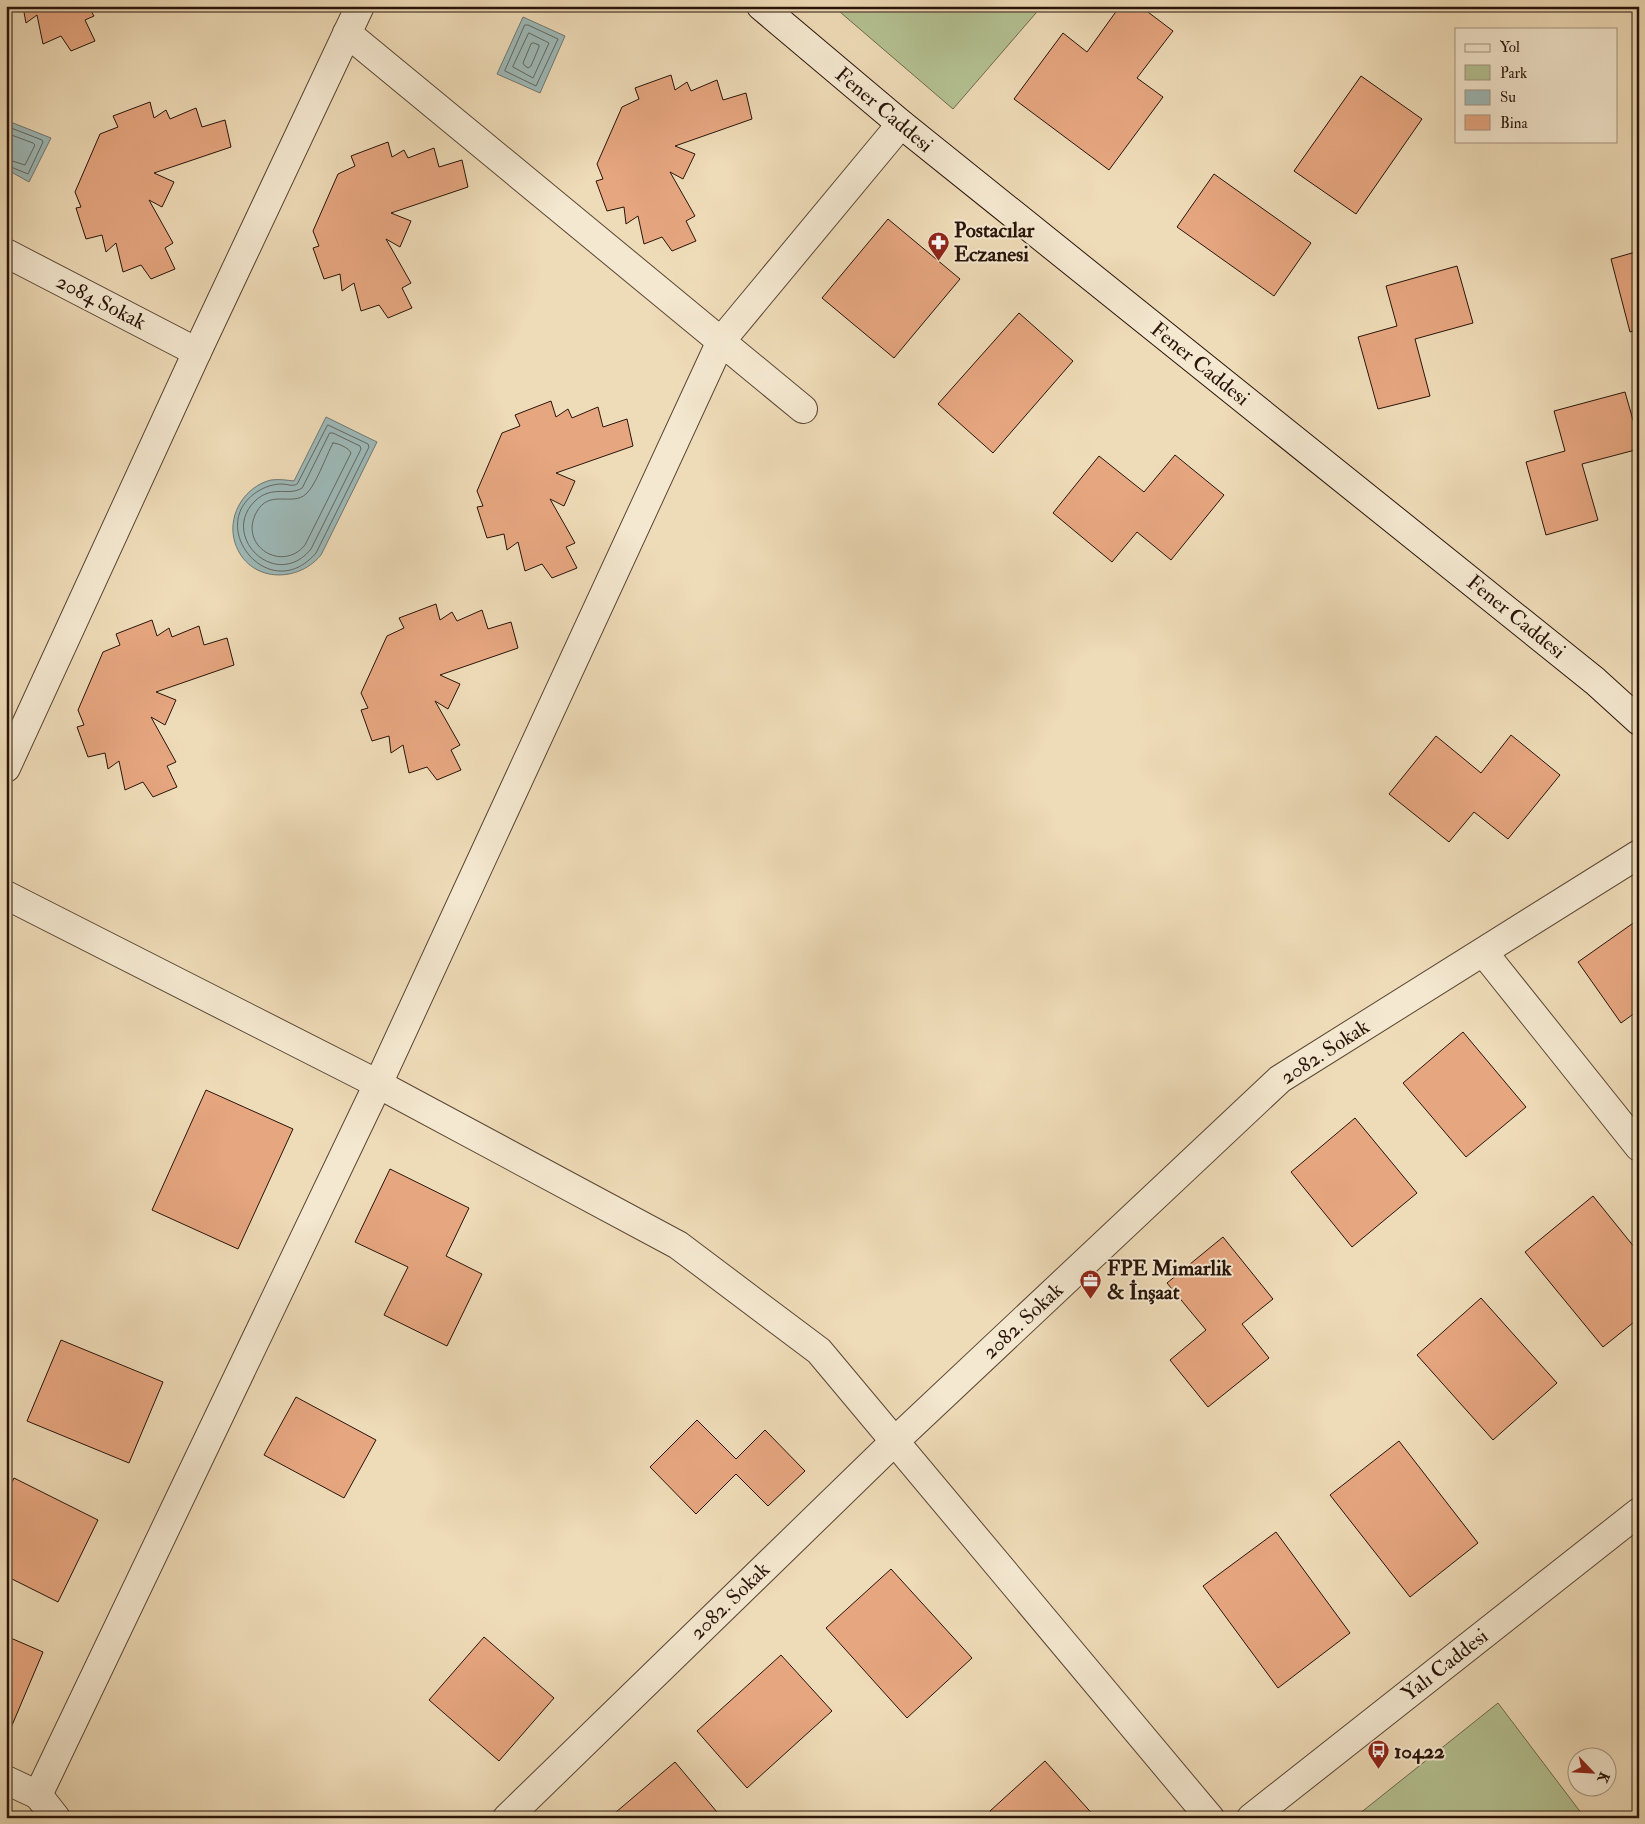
<svg xmlns="http://www.w3.org/2000/svg" width="1645" height="1824" font-family="'IM FELL Double Pica',serif">
  <style>
    .green { fill: #b4c192; stroke: #6e6a4e }
    .water { fill: #9db9b8; stroke: #6f7772 }
    .lines { fill: none; stroke-linecap: round; stroke-linejoin: round }
    .shore { stroke: #636660; stroke-width: 1 }
    .building { fill: #e6a680; stroke: #291409 }
    .street-casing { stroke: #5a4634; stroke-width: 30 }
    .secondary-casing { stroke: #291409; stroke-width: 30 }
    .street { stroke: #f4e8d0; stroke-width: 28 }
    .secondary { stroke: #f4e8d0; stroke-width: 28 }
    .labels { text-anchor: middle; dominant-baseline: central; stroke-width: 4; stroke-linejoin: round; paint-order: stroke }
    .street-label { font-size: 21px; fill: #291409; stroke: #f4e8d0 }
    .poi-label { font-size: 21px; font-weight: bold; fill: #291409; stroke: #f4e8d0; text-anchor: start }
  </style>
  <rect width="100%" height="100%" fill="#eedbb7"/>
  <filter id="stains"><feTurbulence type="fractalNoise" baseFrequency=".004" numOctaves="4"/><feColorMatrix values="0 0 0 0 .2 0 0 0 0 .09 0 0 0 0 .02 0 0 0 .5 -.17"/></filter>
  <radialGradient id="worn" r=".72"><stop offset=".6" stop-color="#630" stop-opacity="0"/><stop offset="1" stop-color="#630" stop-opacity=".3"/></radialGradient>
  <!-- green -->
  <g class="green">
    <polygon points="833,6 1042,6 953,109"/>
    <polygon points="1498,1703 1585,1818 1354,1818"/>
  </g>
  <!-- water -->
  <g class="water">
    <polygon points="523,17 565,36 540,93 497,74"/>
    <polygon points="6,118 8,121 51,138 29,182 6,169"/>
    <path d="M326,417L377,442L321,555C295,586 244,581 234,539C228,513 246,486 271,480C279,479 286,480 294,481Z"/>
  </g>
  <g class="lines">
    <!-- shore -->
    <g class="shore">
      <polygon points="525,25 528,25 558,39 536,86 505,71"/>
      <polygon points="529,33 549,43 533,78 513,67"/>
      <polygon points="534,43 539,45 539,47 531,66 528,68 524,65 523,63 531,44"/>
      <polyline points="6,126 42,140 43,142 28,174 6,165"/>
      <polyline points="6,133 33,143 35,145 25,165 6,159"/>
      <path d="M328,425L368,444L369,447L316,553C269,608 202,523 260,490C267,486 275,484 282,484C288,484 292,487 297,484Z"/>
      <path d="M330,433H333L360,446L361,449L311,549C276,592 219,536 255,501C273,484 289,497 302,488Z"/>
      <path d="M333,443C338,443 349,448 351,453L305,545C282,573 239,546 256,513C269,488 292,507 306,494C316,485 326,456 333,443Z"/>
    </g>
  </g>
  <!-- building -->
  <g class="building">
    <polygon points="6,6 88,6 94,16 85,20 95,41 71,51 61,36 43,44 37,15 26,23 23,7 6,11"/>
    <polygon points="1120,6 1140,6 1173,31 1137,78 1163,97 1109,170 1014,99 1063,33 1087,52"/>
    <polygon points="671,75 675,90 687,82 691,91 717,80 723,100 746,93 752,119 675,146 695,154 683,179 670,172 695,216 686,221 696,241 672,251 662,237 644,244 638,216 626,224 624,207 607,211 596,181 603,179 597,164 622,107 639,99 635,88"/>
    <polygon points="1361,76 1422,119 1356,214 1294,171"/>
    <polygon points="150,102 154,118 166,110 170,119 196,108 202,127 225,120 231,147 154,173 174,182 162,207 149,200 173,243 165,248 175,269 151,279 141,265 123,272 116,243 106,252 102,235 86,239 76,208 81,207 75,192 100,134 118,127 113,116"/>
    <polygon points="388,142 392,157 404,150 408,158 434,148 439,167 462,160 468,187 391,213 411,221 400,247 386,239 411,283 402,288 412,308 388,318 379,305 361,311 354,283 342,291 340,274 324,279 313,248 319,246 313,231 338,174 355,166 351,156"/>
    <polygon points="1214,174 1311,243 1274,296 1177,227"/>
    <polygon points="888,219 960,279 894,358 822,298"/>
    <polygon points="1639,251 1639,329 1630,332 1611,259"/>
    <polygon points="1457,266 1473,323 1415,339 1430,396 1378,409 1358,337 1397,326 1386,286"/>
    <polygon points="1019,313 1073,361 993,453 938,404"/>
    <polygon points="1625,392 1639,441 1639,449 1582,464 1598,520 1546,535 1526,462 1565,451 1554,411"/>
    <polygon points="551,401 556,417 568,409 572,418 598,407 603,427 627,419 633,446 556,473 575,481 564,506 550,499 575,543 566,547 577,568 552,578 542,564 525,571 518,542 507,550 504,534 487,538 477,507 483,506 477,491 502,433 520,426 515,415"/>
    <polygon points="1175,455 1224,495 1171,560 1137,532 1112,562 1053,513 1099,456 1144,492"/>
    <polygon points="436,604 440,620 452,612 457,621 482,610 488,629 511,622 518,648 440,675 460,684 448,709 435,701 460,745 451,750 461,770 437,780 427,767 409,773 403,745 391,753 389,736 372,741 361,710 368,708 361,693 387,636 404,628 399,618"/>
    <polygon points="152,620 157,636 169,628 172,637 199,626 204,645 227,638 234,665 156,692 176,700 165,725 151,717 176,762 167,766 177,787 153,797 143,782 125,790 119,761 108,769 105,753 88,757 77,727 84,725 78,710 103,652 120,645 116,634"/>
    <polygon points="1511,735 1560,775 1508,839 1474,812 1449,842 1389,794 1436,736 1481,773"/>
    <polygon points="1639,919 1639,1010 1621,1023 1578,962"/>
    <polygon points="1463,1032 1526,1107 1466,1157 1403,1083"/>
    <polygon points="206,1090 293,1129 238,1249 152,1210"/>
    <polygon points="1355,1118 1417,1193 1352,1247 1291,1172"/>
    <polygon points="390,1169 469,1208 446,1256 482,1274 447,1346 384,1315 408,1267 355,1242"/>
    <polygon points="1593,1196 1639,1253 1639,1318 1603,1347 1525,1252"/>
    <polygon points="1223,1237 1273,1299 1242,1324 1269,1358 1208,1407 1170,1360 1206,1330 1167,1283"/>
    <polygon points="1481,1298 1557,1383 1493,1440 1417,1355"/>
    <polygon points="61,1340 163,1382 129,1463 27,1421"/>
    <polygon points="296,1397 376,1440 344,1498 264,1455"/>
    <polygon points="697,1420 736,1459 765,1430 805,1471 768,1506 736,1474 696,1514 650,1467"/>
    <polygon points="1399,1441 1478,1543 1410,1597 1330,1495"/>
    <polygon points="14,1478 98,1520 58,1602 6,1576 6,1494"/>
    <polygon points="1276,1532 1350,1633 1278,1688 1203,1586"/>
    <polygon points="891,1569 972,1658 907,1718 826,1628"/>
    <polygon points="6,1636 43,1652 10,1730 6,1728"/>
    <polygon points="484,1637 554,1698 499,1761 429,1700"/>
    <polygon points="781,1655 832,1711 747,1788 697,1731"/>
    <polygon points="1045,1761 1096,1818 996,1818 990,1811"/>
    <polygon points="675,1762 722,1818 609,1818"/>
  </g>
  <g class="lines">
    <defs>
      <g id="street">
        <polyline points="347,33 803,409"/>
        <polyline points="6,253 197,352"/>
        <polyline points="6,768 197,352 360,6"/>
        <polyline points="6,895 378,1084 678,1245 819,1351 1210,1818"/>
        <polyline points="1484,953 1639,1147"/>
        <polyline points="6,1780 38,1795 378,1084 721,341 901,124"/>
        <polyline points="38,1795 56,1818"/>
        <polyline points="507,1818 896,1440 1280,1079 1639,854"/>
        <polyline points="1251,1818 1639,1512"/>
      </g>
      <polyline id="secondary" points="761,6 901,124 1595,681 1639,721"/>
    </defs>
    <!-- street casing -->
    <use href="#street" class="street-casing"/>
    <!-- secondary casing -->
    <use href="#secondary" class="secondary-casing"/>
    <!-- street -->
    <use href="#street" class="street"/>
    <!-- secondary -->
    <use href="#secondary" class="secondary"/>
  </g>
  <!-- icons -->
  <defs>
    <symbol id="pharmacy-pin" viewBox="-11 -11 22 30"><path d="M0 17L-7.5 6A9.5 9.5 0 1 1 7.5 6Z" fill="#8f2418" stroke="#f4e8d0"/><path d="M-2-6h4v4h4v4h-4v4h-4v-4h-4v-4h4Z" fill="#fff"/></symbol>
    <symbol id="office-pin" viewBox="-11 -11 22 30"><path d="M0 17L-7.5 6A9.5 9.5 0 1 1 7.5 6Z" fill="#8f2418" stroke="#f4e8d0"/><path d="M-6-3h4V-5.5h4V-3h4V5H-6ZM-1-4.5V-3h2v-1.5ZM-6 0V1H6V0Z" fill="#fff"/></symbol>
    <symbol id="bus-pin" viewBox="-11 -11 22 30"><path d="M0 17L-7.5 6A9.5 9.5 0 1 1 7.5 6Z" fill="#8f2418" stroke="#f4e8d0"/><path d="M-5-6H5V4H4V6H2V4H-2V6H-4V4H-5ZM-3.5-4V0h7V-4ZM-3.5 1.2v1.5H-2V1.2ZM2 1.2v1.5H3.5V1.2Z" fill="#fff"/></symbol>
  </defs>
  <g fill-rule="evenodd">
    <use href="#pharmacy-pin" x="926" y="230" width="25" height="34"/>
    <use href="#office-pin" x="1078" y="1268" width="25" height="34"/>
    <use href="#bus-pin" x="1366" y="1738" width="25" height="34"/>
  </g>
  <g class="labels">
    <!-- street labels -->
    <g class="street-label">
      <text transform="translate(884 110) rotate(40)">Fener Caddesi</text>
      <text transform="translate(101 302) rotate(27)">2084 Sokak</text>
      <text transform="translate(1200 364) rotate(39)">Fener Caddesi</text>
      <text transform="translate(1516 617) rotate(39)">Fener Caddesi</text>
      <text transform="translate(1325 1052) rotate(-33)">2082. Sokak</text>
      <text transform="translate(1023 1321) rotate(-43)">2082. Sokak</text>
      <text transform="translate(730 1601) rotate(-44)">2082. Sokak</text>
      <text transform="translate(1445 1665) rotate(-38)">Yalı Caddesi</text>
    </g>
    <!-- poi labels -->
    <g class="poi-label">
      <text x="954" y="230">Postacılar<tspan x="954" dy="24">Eczanesi</tspan></text>
      <text x="1107" y="1268">FPE Mimarlik<tspan x="1107" dy="24">&amp; İnşaat</tspan></text>
      <text x="1394" y="1751">10422</text>
    </g>
  </g>
  <!-- margin -->
  <rect width="1645" height="1824" fill="none" stroke="#eedbb7" stroke-width="25"/>
  <rect x="8" y="8" width="1630" height="1809" fill="none" stroke="#291409" stroke-width="2.5"/>
  <rect x="12" y="12" width="1620" height="1799" fill="none" stroke="#291409"/>
  <!-- legend -->
  <rect x="1455" y="28" width="162" height="115" fill="#f4e8d0" stroke="#a39380"/>
  <rect x="1465" y="44" width="25" height="8" fill="#f4e8d0" stroke="#a39380"/>
  <text x="1500" y="52" font-size="15" fill="#291409">Yol</text>
  <rect x="1465" y="65" width="25" height="15" fill="#b4c192" stroke="#a39380"/>
  <text x="1500" y="78" font-size="15" fill="#291409">Park</text>
  <rect x="1465" y="90" width="25" height="15" fill="#9db9b8" stroke="#a39380"/>
  <text x="1500" y="102" font-size="15" fill="#291409">Su</text>
  <rect x="1465" y="115" width="25" height="15" fill="#e6a680" stroke="#a39380"/>
  <text x="1500" y="128" font-size="15" fill="#291409">Bina</text>
  <!-- north arrow -->
  <g transform="translate(1592 1772) rotate(115)"><circle r="24" fill="#f4e8d0" stroke="#a39380"/>
  <path d="M0-4L9 19L0 12L-9 19Z" fill="#8f2418"/>
  <text y="-8" font-size="14" font-weight="bold" text-anchor="middle" fill="#291409">K</text>
  </g>
  <rect width="100%" height="100%" filter="url(#stains)"/>
  <rect width="100%" height="100%" fill="url(#worn)"/>
</svg>
